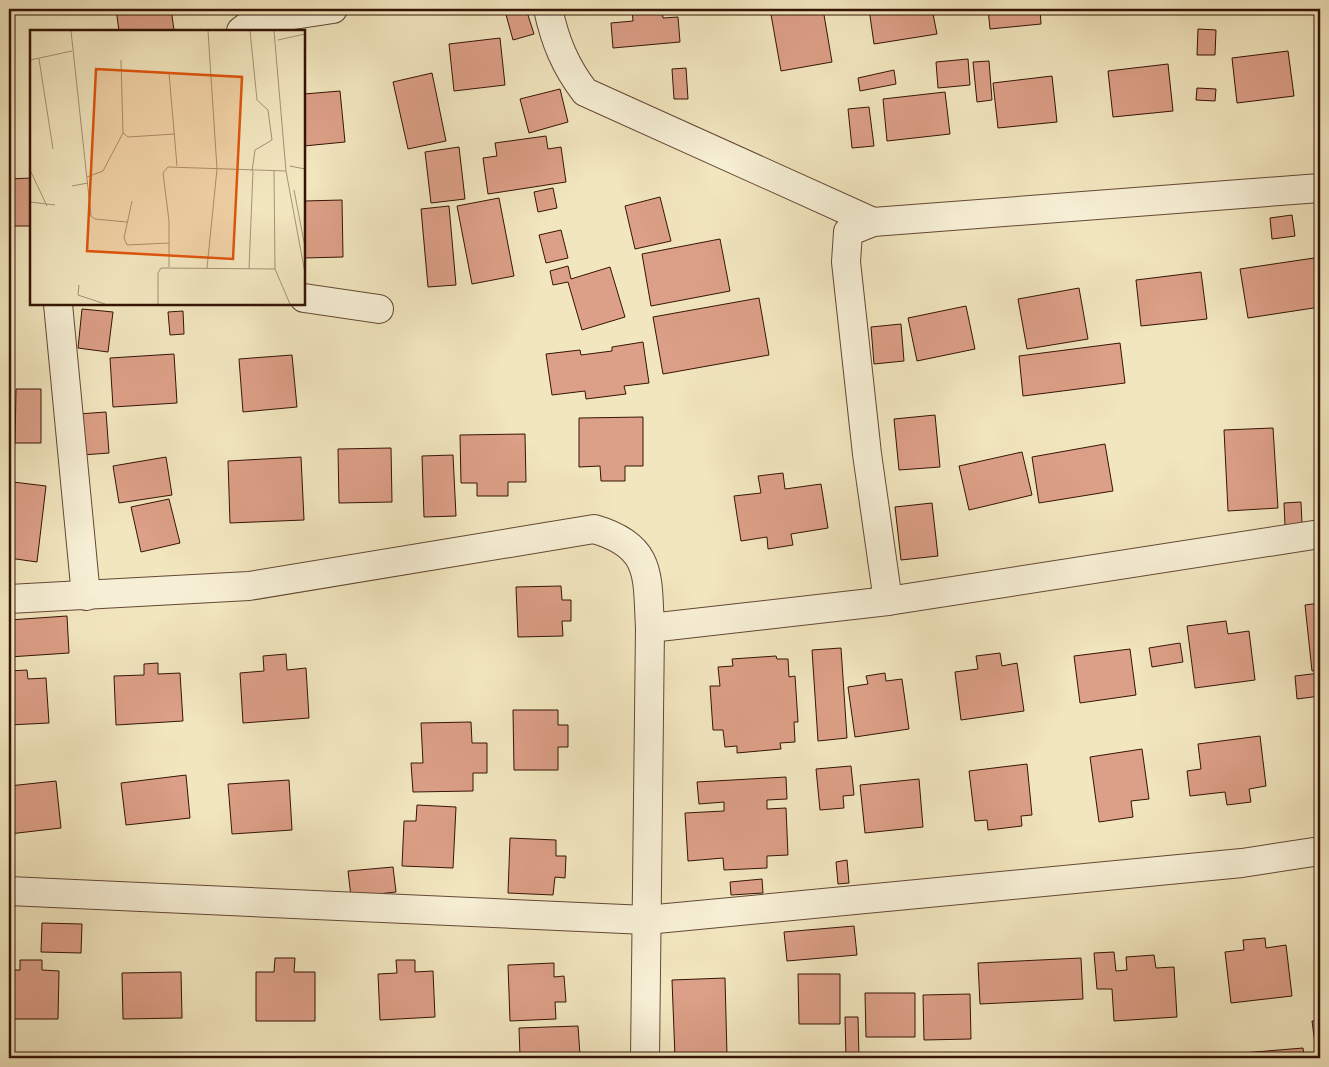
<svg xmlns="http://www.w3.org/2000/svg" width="1329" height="1067" font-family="'IM FELL Great Primer',serif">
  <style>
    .building { fill: #dc9f87; stroke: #351405 }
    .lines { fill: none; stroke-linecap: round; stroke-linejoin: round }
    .minor-casing { stroke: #644834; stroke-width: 30 }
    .minor { stroke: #f7efd5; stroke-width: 28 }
    .inset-road { fill: none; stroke: #a69275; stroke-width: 1 }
    .view { fill: #df560c; fill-opacity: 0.15; stroke: #df560c; stroke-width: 2.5 }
    .inset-edge { fill: none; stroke: #351405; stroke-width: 2.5 }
  </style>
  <rect width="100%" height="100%" fill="#f2e6bf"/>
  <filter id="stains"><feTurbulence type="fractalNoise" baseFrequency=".004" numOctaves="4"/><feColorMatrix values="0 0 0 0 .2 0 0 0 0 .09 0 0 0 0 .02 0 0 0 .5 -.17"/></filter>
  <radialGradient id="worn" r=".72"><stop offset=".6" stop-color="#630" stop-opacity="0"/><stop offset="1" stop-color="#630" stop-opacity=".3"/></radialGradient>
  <!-- building -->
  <g class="building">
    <polygon points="116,9 171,9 174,30 119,31"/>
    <polygon points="513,9 526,9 534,34 513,40 505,11"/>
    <polygon points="632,9 662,9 663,18 678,17 680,42 613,48 611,23 633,21"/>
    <polygon points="770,9 823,9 832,62 781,71"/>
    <polygon points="869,9 932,9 937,34 874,44"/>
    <polygon points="988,9 1040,9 1041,24 990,29"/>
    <polygon points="1198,29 1216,30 1215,55 1197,55"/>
    <polygon points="500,38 505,85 454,91 449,44"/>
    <polygon points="1288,51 1294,96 1237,103 1232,58"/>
    <polygon points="968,59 970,85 938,88 936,62"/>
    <polygon points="989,61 992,100 977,102 973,62"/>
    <polygon points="1168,64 1173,111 1113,117 1108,71"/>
    <polygon points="686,68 688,99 674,99 672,69"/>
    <polygon points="894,70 896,84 860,91 858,78"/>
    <polygon points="432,73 446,141 408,149 393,82"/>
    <polygon points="1052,76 1057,122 998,128 993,83"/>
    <polygon points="1197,88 1216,89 1215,101 1196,100"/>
    <polygon points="560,89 568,122 529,133 520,99"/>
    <polygon points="340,91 345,142 304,146 304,94"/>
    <polygon points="945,92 950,134 887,141 883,99"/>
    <polygon points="869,107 874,146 852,148 848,109"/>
    <polygon points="546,136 548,149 561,147 566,182 488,194 483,158 497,156 495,143"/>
    <polygon points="459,147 465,199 431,203 425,152"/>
    <polygon points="31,178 31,226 9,226 9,179"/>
    <polygon points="553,188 557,208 538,212 534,192"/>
    <polygon points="660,197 671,241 635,249 625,206"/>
    <polygon points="499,198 514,276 472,284 457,206"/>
    <polygon points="342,200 343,257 304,258 304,201"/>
    <polygon points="449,206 456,285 428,287 421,209"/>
    <polygon points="1292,215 1295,236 1272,239 1270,218"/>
    <polygon points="561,230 568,258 546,263 539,235"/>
    <polygon points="720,239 730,291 651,306 642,254"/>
    <polygon points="1314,258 1320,307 1248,318 1240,269"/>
    <polygon points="568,266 571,279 610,267 625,317 582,330 568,282 553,285 550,271"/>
    <polygon points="1201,272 1207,319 1141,326 1136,280"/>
    <polygon points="1079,288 1088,339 1027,349 1018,299"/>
    <polygon points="759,298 769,355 663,374 653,317"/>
    <polygon points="966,306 975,349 917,361 908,318"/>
    <polygon points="82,309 113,312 108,352 78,348"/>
    <polygon points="183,311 184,334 170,335 168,312"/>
    <polygon points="901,324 904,361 874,364 871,327"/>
    <polygon points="643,342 649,383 624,386 626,394 586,399 585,391 552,395 546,354 580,350 581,355 612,351 612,347"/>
    <polygon points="1120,343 1125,383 1023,396 1019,356"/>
    <polygon points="174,354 177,403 113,407 110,358"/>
    <polygon points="292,355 297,407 243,412 239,359"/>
    <polygon points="16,389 41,389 41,443 15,443"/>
    <polygon points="106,412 109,453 82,455 78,414"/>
    <polygon points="935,415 940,467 899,470 894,419"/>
    <polygon points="643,417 643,466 625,466 625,481 601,481 600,466 579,467 579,418"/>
    <polygon points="1273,428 1278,508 1228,511 1224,430"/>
    <polygon points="525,434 526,482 508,482 508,496 477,496 477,483 461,483 460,435"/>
    <polygon points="1105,444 1113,491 1039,503 1032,457"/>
    <polygon points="391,448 392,502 339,503 338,449"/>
    <polygon points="1022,452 1032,495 969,510 959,466"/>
    <polygon points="453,455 456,516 424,517 422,456"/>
    <polygon points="166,457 172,495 119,503 113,466"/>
    <polygon points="301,457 304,520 230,523 228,461"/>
    <polygon points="783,473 785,489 821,484 828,528 791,534 793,545 768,549 767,537 741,541 734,496 761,493 758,476"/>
    <polygon points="13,482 46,486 37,562 9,558 9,515"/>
    <polygon points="169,499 180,543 141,552 131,507"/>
    <polygon points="1301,502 1302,524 1285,525 1284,503"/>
    <polygon points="932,503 938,556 901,560 895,507"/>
    <polygon points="561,586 562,600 571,600 571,621 562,621 563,636 518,637 516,587"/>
    <polygon points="1320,603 1320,670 1312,671 1305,605"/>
    <polygon points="67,616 69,653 9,657 9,620"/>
    <polygon points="1226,621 1228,634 1249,631 1255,680 1195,688 1187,626"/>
    <polygon points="1180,643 1183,662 1152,667 1149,648"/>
    <polygon points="841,648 847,738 818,741 812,650"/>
    <polygon points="1130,649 1136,695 1080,703 1074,656"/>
    <polygon points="1000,653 1002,666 1017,663 1024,711 961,720 955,672 978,669 976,656"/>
    <polygon points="286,654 287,670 306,668 309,718 243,723 240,673 264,671 263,656"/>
    <polygon points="776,656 777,659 788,659 789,677 795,676 798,722 794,722 795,742 780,743 781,749 737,753 737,746 725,747 723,730 713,730 710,686 720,686 718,667 733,666 732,659"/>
    <polygon points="158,663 158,674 180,673 183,721 116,725 114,676 144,675 144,664"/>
    <polygon points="27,670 28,679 46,678 49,723 9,725 9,671"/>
    <polygon points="885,673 886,681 902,679 909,729 855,737 848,687 868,684 866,676"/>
    <polygon points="1320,673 1320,696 1297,699 1295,676"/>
    <polygon points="513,710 558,710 558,725 568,725 568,747 558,747 558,770 514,770"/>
    <polygon points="471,722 472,743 487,743 487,773 473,773 473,791 413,792 411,763 423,763 421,723"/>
    <polygon points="1317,727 1320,727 1320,753"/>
    <polygon points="1260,736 1266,786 1249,789 1251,802 1227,805 1225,792 1190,796 1187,771 1201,769 1198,744"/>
    <polygon points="1142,749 1149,799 1131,801 1133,817 1099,822 1090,757"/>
    <polygon points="1027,764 1032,815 1021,816 1022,826 988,830 987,820 975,821 969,771"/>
    <polygon points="851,766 854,795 843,796 844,808 820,810 816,769"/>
    <polygon points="186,775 190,818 126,825 121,783"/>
    <polygon points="786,777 787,799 767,800 767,809 786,808 788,855 767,856 767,868 724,870 723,858 688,861 685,813 724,811 724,802 699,804 697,782"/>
    <polygon points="919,779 923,827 865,833 860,785"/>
    <polygon points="289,780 292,830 232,834 228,784"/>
    <polygon points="56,781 61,828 9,834 9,786"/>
    <polygon points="417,805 456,807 453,868 402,866 404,821 416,821"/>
    <polygon points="510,838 556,840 556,856 566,856 565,878 555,877 553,895 508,893"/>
    <polygon points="847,860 849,883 838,884 836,862"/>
    <polygon points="393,867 396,892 351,897 348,871"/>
    <polygon points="762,879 763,893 731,895 730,882"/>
    <polygon points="42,923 82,924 81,953 41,952"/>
    <polygon points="854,926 857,955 787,961 784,932"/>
    <polygon points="1265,938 1266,948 1286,945 1292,996 1231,1003 1225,952 1244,950 1243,940"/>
    <polygon points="1114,952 1116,971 1127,970 1126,957 1154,955 1156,968 1174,967 1177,1017 1114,1021 1112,989 1097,989 1094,953"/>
    <polygon points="275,958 295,958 294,972 315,972 315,1021 256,1021 256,972 274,972"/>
    <polygon points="1081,958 1083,999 980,1004 978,963"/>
    <polygon points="20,960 42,960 42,970 59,971 58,1019 9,1019 9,970 20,970"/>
    <polygon points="396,960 415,960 415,972 433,971 435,1017 380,1020 378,974 397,973"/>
    <polygon points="554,963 554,977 564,976 566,1002 555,1002 556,1019 510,1021 508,965"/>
    <polygon points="181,972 182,1018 123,1019 122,973"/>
    <polygon points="798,974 840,974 840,1024 799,1024"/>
    <polygon points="725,978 727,1055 675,1057 672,980"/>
    <polygon points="865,993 915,993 915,1037 866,1037"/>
    <polygon points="970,994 971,1039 924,1040 923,995"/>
    <polygon points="845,1017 858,1017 859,1058 846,1058"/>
    <polygon points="1312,1021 1320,1021 1320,1058 1317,1058"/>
    <polygon points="578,1026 580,1055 520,1056 519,1028"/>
    <polygon points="1303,1048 1304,1058 1243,1058 1243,1053"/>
  </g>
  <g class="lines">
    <defs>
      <g id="minor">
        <path d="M548,9C555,41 565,66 585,92L873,222"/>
        <polyline points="241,31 254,21 333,9"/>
        <polyline points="304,298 379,309"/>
        <polyline points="58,304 86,596"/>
        <path d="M9,599L249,586L594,529C653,546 647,576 650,628L645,1058"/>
        <polyline points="888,601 867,454 846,262 848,232 873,222 1320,188"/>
        <polyline points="650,628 888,601 1320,534"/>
        <polyline points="9,891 646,920 1242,863 1320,851"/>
      </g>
    </defs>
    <!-- minor casing -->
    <use href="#minor" class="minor-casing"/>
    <!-- minor -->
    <use href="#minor" class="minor"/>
  </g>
  <!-- overview -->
  <g transform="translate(30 30)">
    <rect width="275" height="275" fill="#f2e6bf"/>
    <path class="inset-road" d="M41,1L61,186L65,189L97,192M220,1L227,70L238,80L242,110L225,120L222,141M244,1L256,141L275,243M248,10L275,4M9,29L23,119M0,30L42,21M139,43L147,136M93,103L98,107L145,104M260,136L275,139M0,140L17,176M244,141L245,239L260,274M57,147L73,141L93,103L91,30M42,156L58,153M264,160L275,217M102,171L94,208L97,215L139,213M0,172L25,175M139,237V191L133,143L138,137L256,141M177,238L187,139L178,1M219,239L223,141M49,255L48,265L75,274M128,274V243L131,238L245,239"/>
    <path class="view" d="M66,39L212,47L203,229L57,221Z"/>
    <rect width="275" height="275" class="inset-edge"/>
  </g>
  <!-- margin -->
  <rect width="1329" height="1067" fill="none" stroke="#f2e6bf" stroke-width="30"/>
  <rect x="10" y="10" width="1309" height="1047" fill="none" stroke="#351405" stroke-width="2.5"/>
  <rect x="15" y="15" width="1299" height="1037" fill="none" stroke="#351405"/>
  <rect width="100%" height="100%" filter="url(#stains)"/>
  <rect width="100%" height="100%" fill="url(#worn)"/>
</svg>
